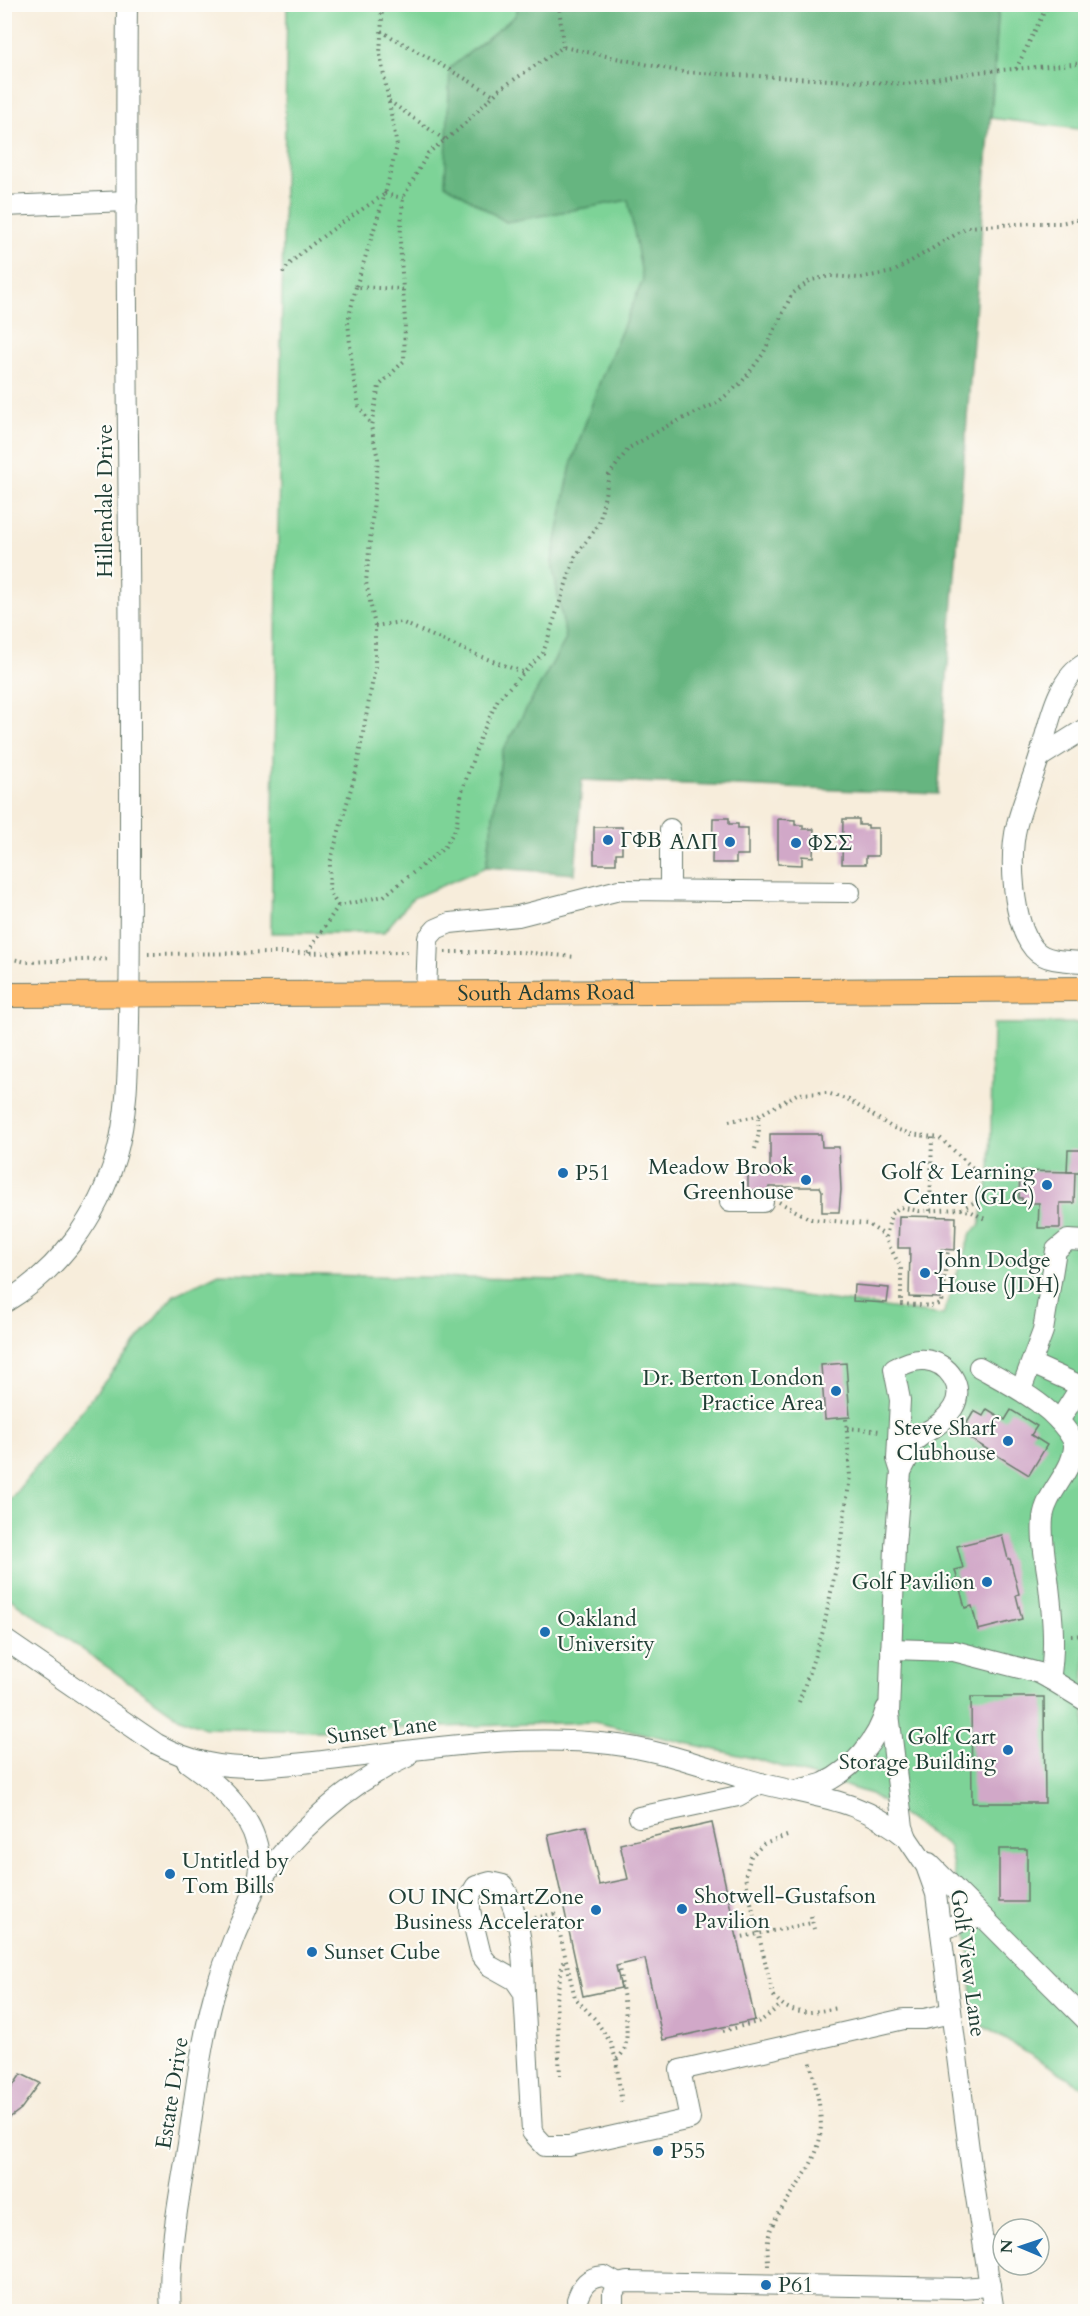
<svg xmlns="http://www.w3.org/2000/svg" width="1090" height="2316" font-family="Cardo,serif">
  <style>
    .green { fill: #7dd397; stroke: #4e8866; stroke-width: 1.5 }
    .forest { fill: #66b580; stroke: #42795a; stroke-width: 1.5 }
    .building { fill: #d1a8c8 }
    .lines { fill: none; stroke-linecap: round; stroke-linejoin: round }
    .minor-casing { stroke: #6b7b6e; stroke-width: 22 }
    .major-casing { stroke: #6b7b6e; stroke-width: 26 }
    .path { stroke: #6b7b6e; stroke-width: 4; stroke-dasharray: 1.5 4.5; stroke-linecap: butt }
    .minor { stroke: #fff; stroke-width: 20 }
    .major { stroke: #fdbc6f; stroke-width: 24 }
    .poi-dot { fill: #1f6fb2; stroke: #fdfcf7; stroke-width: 2 }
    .labels { text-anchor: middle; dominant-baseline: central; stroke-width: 4.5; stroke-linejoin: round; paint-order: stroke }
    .street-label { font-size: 22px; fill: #1f3d34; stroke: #fdfcf7 }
    .poi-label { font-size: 22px; fill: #1f3d34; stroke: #fdfcf7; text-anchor: start }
  </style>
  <rect width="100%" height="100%" fill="#fdfcf7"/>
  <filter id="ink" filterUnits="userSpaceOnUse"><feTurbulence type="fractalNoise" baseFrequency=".0167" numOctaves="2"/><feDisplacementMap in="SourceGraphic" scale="12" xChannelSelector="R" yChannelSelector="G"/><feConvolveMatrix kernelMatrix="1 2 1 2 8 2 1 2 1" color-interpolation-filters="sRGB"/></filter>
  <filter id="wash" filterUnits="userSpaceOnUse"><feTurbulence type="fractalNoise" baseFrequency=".008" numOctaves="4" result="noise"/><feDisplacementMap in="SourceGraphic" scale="24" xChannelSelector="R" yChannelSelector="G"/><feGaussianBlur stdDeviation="1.35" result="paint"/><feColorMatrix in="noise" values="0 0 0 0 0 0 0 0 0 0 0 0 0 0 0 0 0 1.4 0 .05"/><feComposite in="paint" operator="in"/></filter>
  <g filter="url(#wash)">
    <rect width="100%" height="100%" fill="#f7eddb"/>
    <!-- green -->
    <g class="green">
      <polygon points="287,5 519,5 515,16 450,68 506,222 629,200 643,280 599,384 571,465 552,562 566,639 502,752 486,867 413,898 383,933 271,933"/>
      <polygon points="999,5 1085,5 1085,130 991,118"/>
      <polygon points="1085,1023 1085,2088 973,2020 970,1954 949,1847 871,1794 756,1759 594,1722 318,1731 205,1728 180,1718 5,1595 5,1506 174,1295 219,1273 707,1283 943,1315 971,1233 980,1225 990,1172 993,1024"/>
    </g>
    <!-- forest -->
    <polygon class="forest" points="519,5 999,5 938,794 582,780 575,874 486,867 502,752 566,639 552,562 571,465 599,384 643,280 628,200 506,222 445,184 450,68 515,16"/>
    <g id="blocks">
      <!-- building -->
      <g class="building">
        <polygon points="713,818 729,818 729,824 738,824 738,828 748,828 748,855 736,855 736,863 712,863"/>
        <polygon points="778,819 795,820 795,825 803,825 803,829 814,829 813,857 802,856 802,865 778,864"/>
        <polygon points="843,819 859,819 859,825 868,825 868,828 878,828 878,856 866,856 866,864 842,864"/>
        <polygon points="594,827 622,827 622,853 616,853 616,864 594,864"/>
        <polygon points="770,1134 821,1134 822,1147 839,1147 841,1190 839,1212 822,1212 822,1191 820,1187 769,1187 768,1191 748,1190 748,1168 770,1168"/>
        <polygon points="1068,1150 1086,1150 1086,1172 1067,1172"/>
        <polygon points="1020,1171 1075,1172 1074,1203 1060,1203 1060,1228 1038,1228 1039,1203 1022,1203 1022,1198 1019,1198"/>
        <polygon points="899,1216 956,1217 955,1250 941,1249 940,1298 909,1297 910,1248 898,1248"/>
        <polygon points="854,1285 889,1288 887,1303 853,1301"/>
        <polygon points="846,1363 850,1417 825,1419 821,1365"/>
        <polygon points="987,1409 1005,1420 1011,1410 1037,1426 1031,1435 1047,1445 1029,1475 969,1438 973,1433 964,1428 974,1411 983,1416"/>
        <polygon points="1002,1535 1008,1559 1010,1559 1019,1594 1016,1595 1022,1619 978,1630 972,1606 965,1608 955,1570 963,1568 957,1546"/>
        <polygon points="971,1697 1044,1697 1045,1803 972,1803"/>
        <polygon points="712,1823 755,2020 663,2040 645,1959 616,1966 621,1988 583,1996 548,1834 586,1826 599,1885 628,1879 620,1844"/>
        <rect x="999" y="1849" width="28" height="53"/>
        <polygon points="21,2074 40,2083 21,2109 4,2122 4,2099"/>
      </g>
    </g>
  </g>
  <g filter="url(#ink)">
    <use href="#blocks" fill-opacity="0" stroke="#6b7b6e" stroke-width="1.5"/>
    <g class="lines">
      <defs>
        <g id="minor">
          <polyline points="4,206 127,201"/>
          <path d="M1086,663C1056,678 1049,725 1040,755C1033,778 1023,801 1017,824C1009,856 1012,923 1034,949C1045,962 1069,961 1086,962"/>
          <polyline points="1040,757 1086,728"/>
          <polyline points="670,890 670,829"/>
          <polyline points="426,994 428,938 436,929 450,923 518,916 619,890 850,892"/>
          <polyline points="730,1202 763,1202"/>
          <path d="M4,1303C59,1270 98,1217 116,1156C128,1113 128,1067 129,1022C130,955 130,887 130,820C131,548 124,276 127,4"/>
          <polyline points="1032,1364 1081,1386 1059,1421"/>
          <path d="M979,1367C1013,1386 1056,1407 1074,1442C1076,1470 1046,1491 1043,1518C1041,1538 1045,1558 1048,1578C1052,1611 1056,1646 1050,1679L1086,1701"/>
          <polyline points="1021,1390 1043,1331 1056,1250 1068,1240 1086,1241"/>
          <path d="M901,1472L907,1460L911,1445C923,1430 940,1429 953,1408C966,1387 948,1362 925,1360C914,1359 904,1364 894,1369L900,1400L897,1459L901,1472L895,1546L889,1714L903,1827L907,1838L926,1866L936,1894L971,2165L994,2312"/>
          <path d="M4,1639L157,1744C192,1763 223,1768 262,1767C378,1758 494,1731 610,1744C664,1750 713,1770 764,1784C819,1798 860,1799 907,1838"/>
          <polyline points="891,1649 954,1651 1039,1673 1050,1679"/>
          <path d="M801,1789C808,1787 817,1786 824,1783C853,1769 878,1740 886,1709"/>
          <polyline points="639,1817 738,1796 761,1783"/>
          <polyline points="929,1863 1086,2020"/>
          <path d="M256,1887C294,1833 346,1784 407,1757"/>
          <polyline points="941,1931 969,1918 984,1918"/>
          <path d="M524,1993C523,1957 522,1917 503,1885L490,1882L476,1886L470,1896V1910L481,1955L490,1966L515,1980L524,1993L532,2132L545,2146H569L690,2119L680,2070L904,2019H924L951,2013"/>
          <path d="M577,2300C582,2285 588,2277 604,2276L618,2284"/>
          <path d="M171,2312C167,2256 179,2199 188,2144C195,2095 201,2043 214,1995C220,1975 227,1955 235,1935C245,1911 261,1884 259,1857C256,1816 219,1784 187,1762"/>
          <polyline points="613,2312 613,2293 618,2284 627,2282 960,2288 990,2286"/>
        </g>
        <g id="major">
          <path id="s1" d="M4,995C365,996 725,990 1086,989"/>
        </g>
      </defs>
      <!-- minor casing -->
      <use href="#minor" class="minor-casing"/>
      <!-- major casing -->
      <use href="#major" class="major-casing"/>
      <!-- path -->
      <g class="path">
        <polyline points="559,4 563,47"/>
        <polyline points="381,31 494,95"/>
        <polyline points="1016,69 1048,4"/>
        <polyline points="389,101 445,140"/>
        <path d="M283,273C294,252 362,210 385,194L397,146L380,54L382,18L381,4"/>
        <polyline points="356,287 348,321 352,367 359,406 371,425"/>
        <polyline points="403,289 356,287 385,194 403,198"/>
        <polyline points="375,626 401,622 474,654 525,673"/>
        <polyline points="338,906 329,891 330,863 356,771 375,668 375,626 366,582 378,459 371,426 379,386 404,361 405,322 400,241 403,198 428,153 458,130 500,89 563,47 683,72 906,84 977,72 1086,63"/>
        <polyline points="308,952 338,906 384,896 444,848 456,828 462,791 480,738 498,699 543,653 575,557 599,524 609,475 629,448 669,425 717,403 742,382 763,354 792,294 811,280 831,276 859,278 893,272 968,227 1034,223 1060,223 1086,218"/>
        <polyline points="445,952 520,952 576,957"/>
        <polyline points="148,954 411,952"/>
        <polyline points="4,957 26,962 111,959"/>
        <polyline points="729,1121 758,1116 797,1094 827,1093 849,1100 893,1128 911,1134 940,1138 986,1180"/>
        <polyline points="755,1149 759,1133 758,1116"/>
        <polyline points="779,1202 811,1219 867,1224 883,1234 901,1268 901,1304 934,1306 941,1303 948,1250"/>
        <polyline points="961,1209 977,1201 989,1189"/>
        <polyline points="930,1211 932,1137"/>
        <polyline points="886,1237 891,1214 900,1207 919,1211 960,1209 970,1211 985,1219"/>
        <polyline points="847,1428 881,1431"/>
        <polyline points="1071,1636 1086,1635"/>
        <polyline points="799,1702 823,1631 839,1553 850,1477 846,1418"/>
        <path d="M787,1836L764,1844L751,1856L745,1877L773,1995C792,2019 811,2012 838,2008"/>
        <polyline points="555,1913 575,1998 595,2019 611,2043 616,2060 622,2105"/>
        <polyline points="811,1916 814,1929"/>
        <polyline points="535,1918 557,1913"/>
        <polyline points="737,1938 812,1923"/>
        <polyline points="723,2031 761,2021 781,2005"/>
        <path d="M617,2059C620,2056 624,2052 625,2047C630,2031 622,1986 619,1968"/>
        <polyline points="560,2076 556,1999 564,1957"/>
        <path d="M768,2266C768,2254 766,2240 771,2229C783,2200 809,2177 818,2146C826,2119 815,2086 810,2060"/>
      </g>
      <!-- minor -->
      <use href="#minor" class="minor"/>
      <!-- major -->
      <use href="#major" class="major"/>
    </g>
  </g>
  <!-- markers -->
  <g class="poi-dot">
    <circle cx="608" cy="840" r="6"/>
    <circle cx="730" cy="842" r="6"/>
    <circle cx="796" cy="843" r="6"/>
    <circle cx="563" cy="1173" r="6"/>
    <circle cx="806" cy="1180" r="6"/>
    <circle cx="1047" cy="1185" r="6"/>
    <circle cx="925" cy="1273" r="6"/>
    <circle cx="836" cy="1391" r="6"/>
    <circle cx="1008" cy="1441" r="6"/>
    <circle cx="987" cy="1582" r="6"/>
    <circle cx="545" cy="1632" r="6"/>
    <circle cx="1008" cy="1750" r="6"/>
    <circle cx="170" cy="1874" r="6"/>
    <circle cx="682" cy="1909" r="6"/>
    <circle cx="596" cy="1910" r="6"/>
    <circle cx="312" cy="1952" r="6"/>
    <circle cx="658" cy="2151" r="6"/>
    <circle cx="766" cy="2285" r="6"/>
  </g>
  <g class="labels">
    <!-- street labels -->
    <g class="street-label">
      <text transform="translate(105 501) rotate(-90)">Hillendale Drive</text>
      <text stroke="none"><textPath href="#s1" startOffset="542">South Adams Road</textPath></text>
      <text transform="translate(382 1730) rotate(-7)">Sunset Lane</text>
      <text transform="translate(968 1963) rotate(82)">Golf View Lane</text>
      <text transform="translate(172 2093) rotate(-81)">Estate Drive</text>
    </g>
    <!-- poi labels -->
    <g class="poi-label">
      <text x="620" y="840">ΓΦB</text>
      <text x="718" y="842" text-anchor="end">AΛΠ</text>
      <text x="808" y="843">ΦΣΣ</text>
      <text x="794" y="1167" text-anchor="end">Meadow Brook<tspan x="794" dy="25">Greenhouse</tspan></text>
      <text x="1035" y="1172" text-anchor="end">Golf &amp; Learning<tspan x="1035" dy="25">Center (GLC)</tspan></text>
      <text x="575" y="1173">P51</text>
      <text x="937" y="1260">John Dodge<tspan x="937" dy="25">House (JDH)</tspan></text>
      <text x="824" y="1378" text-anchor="end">Dr. Berton London<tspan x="824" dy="25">Practice Area</tspan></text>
      <text x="996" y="1428" text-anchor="end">Steve Sharf<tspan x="996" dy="25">Clubhouse</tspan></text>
      <text x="975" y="1582" text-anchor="end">Golf Pavilion</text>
      <text x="557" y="1619">Oakland<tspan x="557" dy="25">University</tspan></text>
      <text x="996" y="1737" text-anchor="end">Golf Cart<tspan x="996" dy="25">Storage Building</tspan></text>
      <text x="182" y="1861">Untitled by<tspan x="182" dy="25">Tom Bills</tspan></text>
      <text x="694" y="1896">Shotwell-Gustafson<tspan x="694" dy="25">Pavilion</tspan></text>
      <text x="584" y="1897" text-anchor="end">OU INC SmartZone<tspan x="584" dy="25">Business Accelerator</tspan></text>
      <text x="324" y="1952">Sunset Cube</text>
      <text x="670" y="2151">P55</text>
      <text x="778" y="2285">P61</text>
    </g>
  </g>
  <!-- margin -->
  <rect width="1090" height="2316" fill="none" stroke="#fdfcf7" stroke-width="24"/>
  <!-- north arrow -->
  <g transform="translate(1021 2247) rotate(272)"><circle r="28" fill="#fdfcf7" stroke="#a4b0a9" stroke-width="1.5"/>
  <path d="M0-4.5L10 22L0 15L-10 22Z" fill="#1f6fb2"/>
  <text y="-9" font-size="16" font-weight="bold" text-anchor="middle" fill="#1f3d34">N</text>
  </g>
</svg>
